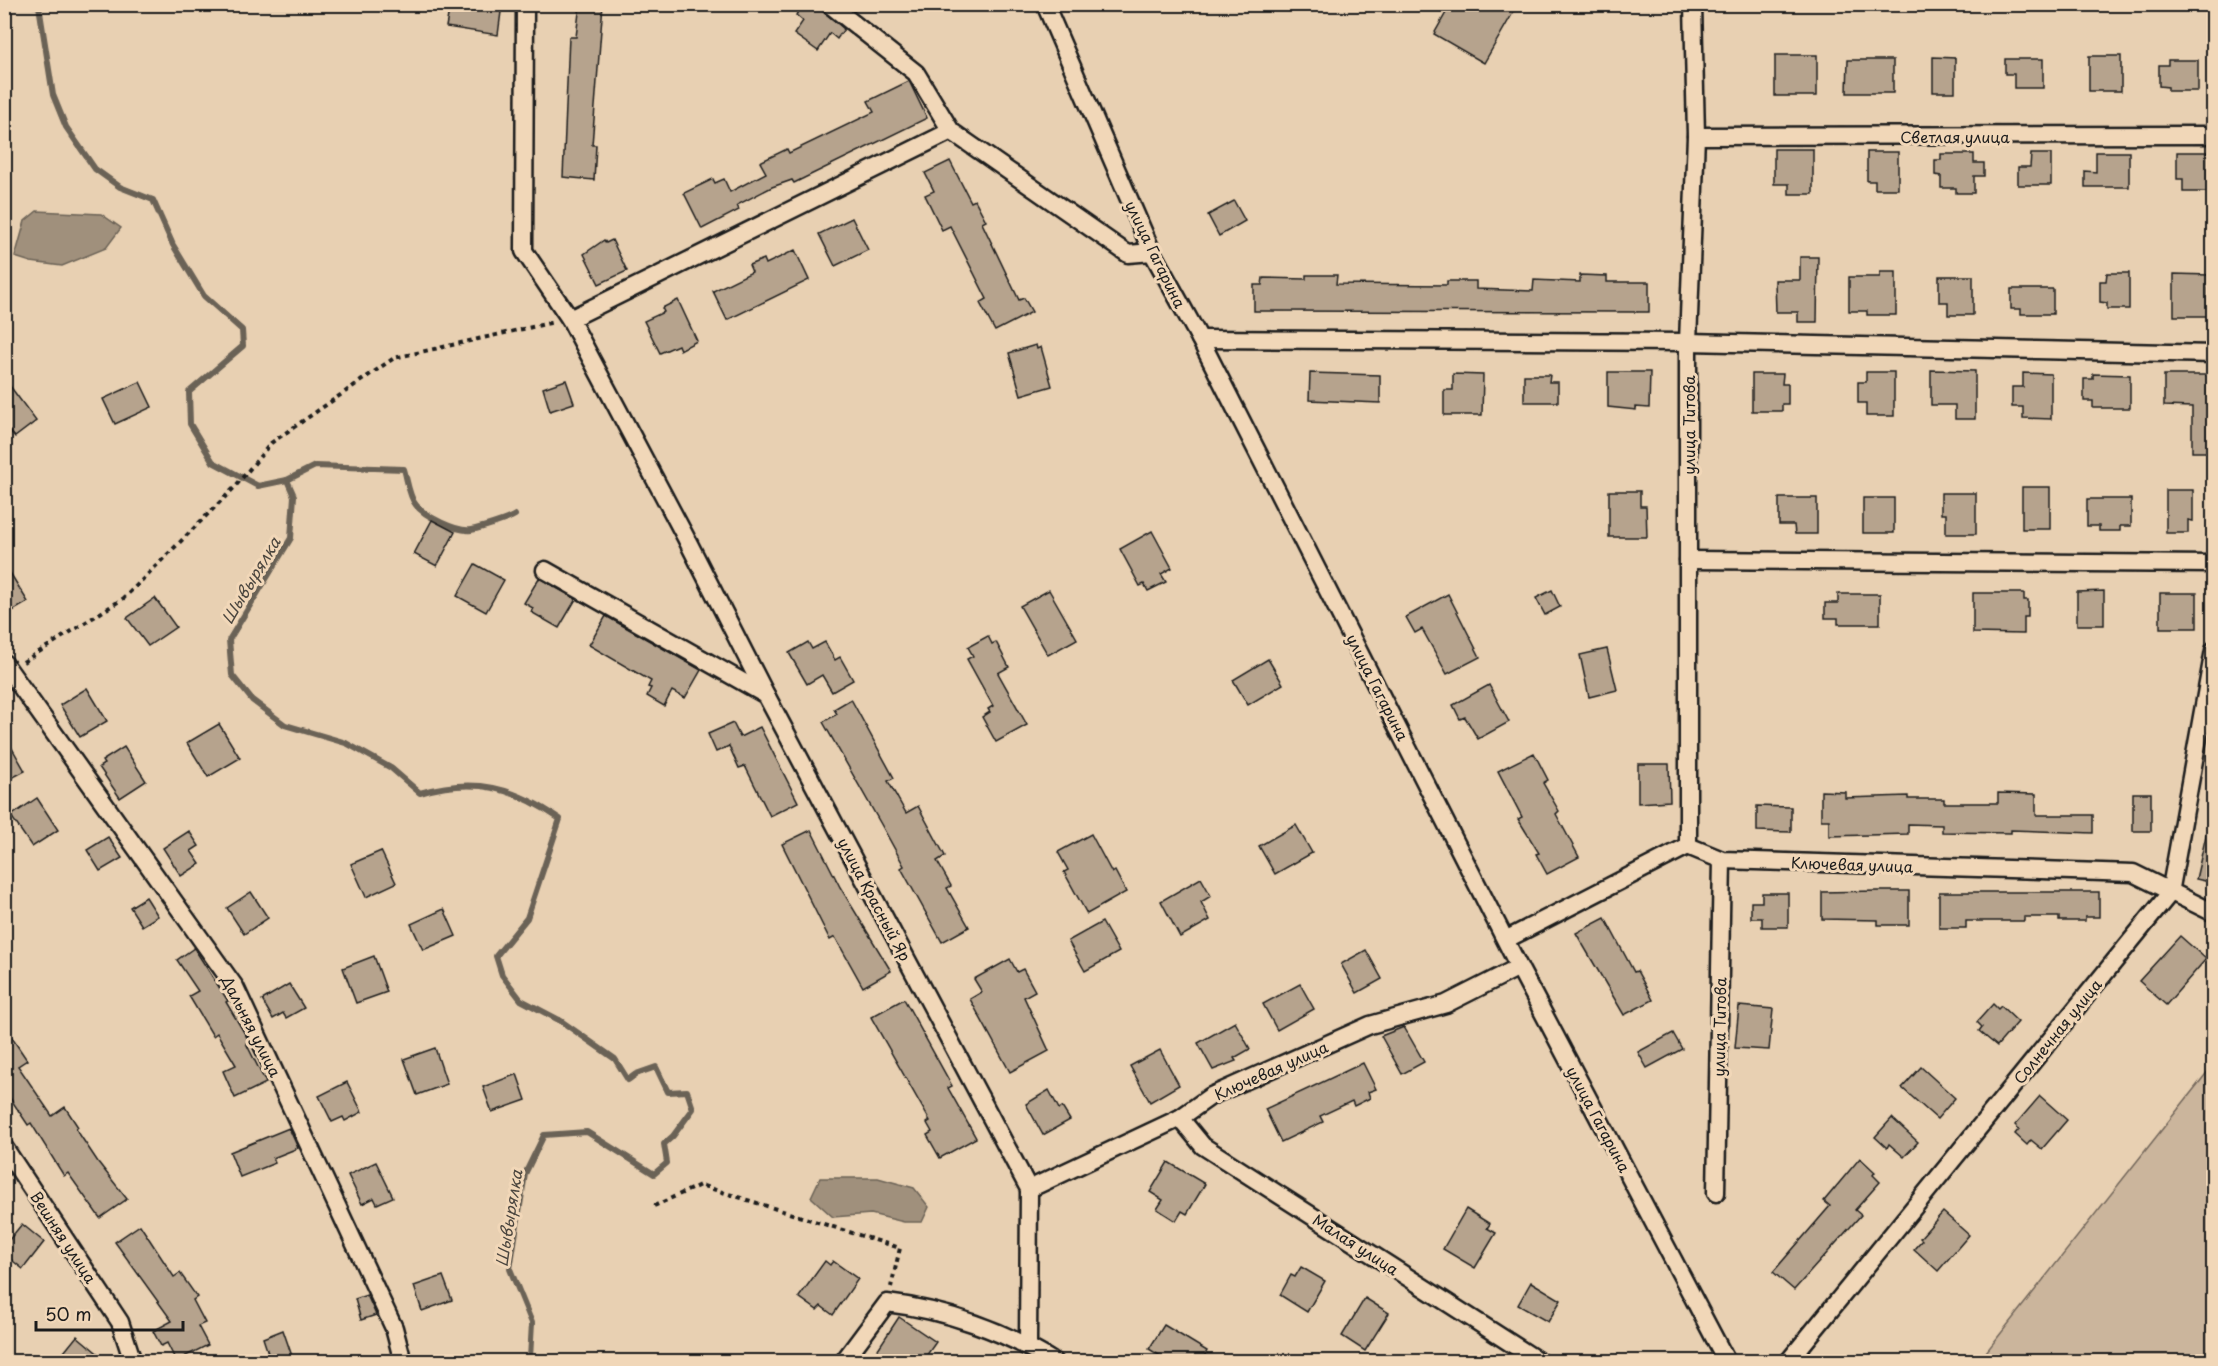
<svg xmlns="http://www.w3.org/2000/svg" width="2218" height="1366" font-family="'Playpen Sans',sans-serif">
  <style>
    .green { fill: #cbb59c; stroke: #74685c; stroke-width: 1.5 }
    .water { fill: #a0907c; stroke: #6b6256; stroke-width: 1.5 }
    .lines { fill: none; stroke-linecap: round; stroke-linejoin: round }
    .stream { stroke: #6b6256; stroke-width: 6 }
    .building { fill: #b6a38d; stroke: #1c1c1c; stroke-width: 1.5 }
    .street-casing { stroke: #1c1c1c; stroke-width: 21 }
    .path { stroke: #1c1c1c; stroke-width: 4; stroke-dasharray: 4.5 4.5; stroke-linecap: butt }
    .street { stroke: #f1d7b8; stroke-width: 16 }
    .labels { text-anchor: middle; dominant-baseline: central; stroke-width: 6; stroke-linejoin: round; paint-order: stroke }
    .street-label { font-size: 15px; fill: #1c1c1c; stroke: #f1d7b8 }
    .water-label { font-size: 16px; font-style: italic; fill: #4a453e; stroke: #f1d7b8 }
  </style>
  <rect width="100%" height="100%" fill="#e8d0b2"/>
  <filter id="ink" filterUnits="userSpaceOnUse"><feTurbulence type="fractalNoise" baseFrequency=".0167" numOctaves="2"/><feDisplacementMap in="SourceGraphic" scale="12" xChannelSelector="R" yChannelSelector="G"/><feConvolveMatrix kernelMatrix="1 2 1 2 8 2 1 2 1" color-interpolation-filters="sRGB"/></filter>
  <g filter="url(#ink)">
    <!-- green -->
    <polygon class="green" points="2213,1065 2213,1361 1979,1361"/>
    <!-- water -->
    <g class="water">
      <polygon points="37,211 101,214 121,228 106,248 62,266 31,262 15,257 25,221"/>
      <polygon points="820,1178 878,1178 914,1188 929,1207 922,1222 904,1222 871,1214 833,1217 811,1197"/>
    </g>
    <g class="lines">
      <!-- stream -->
      <g class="stream">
        <path d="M25,4L39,6L53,95L66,127L95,169L120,187L153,200L173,245L204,296L242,330L243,346L189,392L190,424L213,462L258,486L287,480L294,496L291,538L229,640L232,675L252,700L285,725L346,743L391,768L420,793C475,777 514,787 560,819L527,918L496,956L502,975L521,1000L561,1021L615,1059L628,1080L636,1074L656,1067L668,1092L687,1091L693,1109L673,1136L664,1144L667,1163L654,1174L587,1132L544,1135L525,1174L510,1269L532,1323L530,1358L532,1362"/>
        <path d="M287,480L315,466L404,469C407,479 409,497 416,505C424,516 457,532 471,530C481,528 507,520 515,515"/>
      </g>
    </g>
    <!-- building -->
    <g class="building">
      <polygon points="450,4 502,4 498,35 446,27"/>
      <polygon points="580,4 603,4 592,145 596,145 594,180 563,177 569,37 576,37"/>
      <polygon points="803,4 815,4 844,29 837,39 830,33 818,51 794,34 803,21 796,15"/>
      <polygon points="1451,4 1518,4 1484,63 1434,34"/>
      <rect x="1775" y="55" width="42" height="41"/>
      <rect x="2089" y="56" width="32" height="35"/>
      <polygon points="1933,57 1955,58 1955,92 1933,92"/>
      <polygon points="2005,59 2043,59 2043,88 2014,88 2014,74 2005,74"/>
      <polygon points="1848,60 1893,60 1893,93 1847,93"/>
      <polygon points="2168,60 2198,60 2198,91 2168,91 2168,87 2159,86 2159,65 2168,65"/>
      <polygon points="909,81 927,118 794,183 792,180 772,187 737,205 739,210 702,229 684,193 713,179 715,183 724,179 730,192 766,173 760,162 787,149 789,153 874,112 868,101"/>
      <polygon points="1774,149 1813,149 1813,194 1789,194 1789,184 1774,184"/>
      <polygon points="1867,152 1898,152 1898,189 1875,189 1875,181 1867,181"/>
      <polygon points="2096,152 2129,152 2129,187 2085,187 2085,171 2096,172"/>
      <polygon points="2177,152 2211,152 2211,192 2183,192 2183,179 2177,179"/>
      <polygon points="1941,154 1974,154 1974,163 1984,163 1984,176 1974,176 1974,193 1956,193 1956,188 1941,188 1941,176 1935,175 1935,160 1941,160"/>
      <polygon points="2031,154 2051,154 2051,185 2018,185 2018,167 2030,167"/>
      <polygon points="950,161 971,202 975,200 986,221 982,223 1019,300 1024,298 1032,312 995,331 980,303 987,299 950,226 942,230 925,195 934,191 925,173"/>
      <polygon points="1234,201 1245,221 1219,236 1208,215"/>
      <polygon points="852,218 868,250 835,266 819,234"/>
      <polygon points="604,240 606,243 612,240 627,271 599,284 584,254"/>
      <polygon points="795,250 809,280 727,320 713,291 752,272 749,265 764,259 766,264"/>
      <polygon points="1800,257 1818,257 1817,322 1798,322 1798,312 1776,312 1775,280 1800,280"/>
      <polygon points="1880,272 1896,272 1896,315 1867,315 1867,311 1849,311 1849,277 1880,277"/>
      <polygon points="2107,273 2129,273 2129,309 2107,309 2107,303 2100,302 2100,281 2106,281"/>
      <polygon points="2174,274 2209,275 2209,316 2174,316"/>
      <polygon points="1306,275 1337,275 1336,284 1447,285 1447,281 1476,281 1476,289 1533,291 1534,280 1580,282 1580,275 1607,276 1607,282 1649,282 1649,312 1254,311 1254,285 1262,285 1263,278 1306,279"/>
      <polygon points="1939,276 1973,276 1973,315 1948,315 1948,302 1939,302"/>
      <polygon points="2011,289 2053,289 2053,314 2021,314 2021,309 2011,309"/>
      <polygon points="678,300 697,341 680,350 678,345 660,353 644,321 664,312 662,308"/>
      <polygon points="1036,345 1037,349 1041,347 1052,386 1021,395 1009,353"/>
      <polygon points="1931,370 1975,371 1975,419 1955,419 1955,405 1931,405"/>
      <polygon points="1608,372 1650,372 1649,408 1636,407 1636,410 1608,407"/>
      <polygon points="1866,372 1894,372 1894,416 1866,416 1866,403 1858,403 1858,382 1866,382"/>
      <polygon points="1310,373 1380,375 1380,403 1309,400"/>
      <polygon points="2023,373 2051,374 2051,419 2023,418 2023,407 2012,407 2012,387 2023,387"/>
      <polygon points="1453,374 1483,375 1482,415 1444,415 1444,390 1453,390"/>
      <polygon points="1752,374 1783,374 1782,384 1788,384 1788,404 1782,404 1782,411 1752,411"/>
      <polygon points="2093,374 2130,375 2130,408 2093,408 2093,401 2084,401 2084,379 2093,379"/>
      <polygon points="1524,375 1550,375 1549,382 1558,382 1558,402 1524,402"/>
      <polygon points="2164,375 2209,375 2209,427 2214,427 2214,452 2192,452 2192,407 2164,406"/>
      <polygon points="4,378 36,421 15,437 4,424"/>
      <polygon points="566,380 574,403 550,411 543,388"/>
      <polygon points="140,382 152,407 115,424 103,399"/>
      <rect x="2022" y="487" width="28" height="42"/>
      <polygon points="2166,490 2193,490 2193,521 2188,520 2188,533 2166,533"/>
      <polygon points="1609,491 1640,491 1640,506 1646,506 1647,537 1609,537"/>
      <polygon points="1941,493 1976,493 1976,534 1946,534 1946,514 1941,514"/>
      <polygon points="1779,498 1817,498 1817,534 1795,534 1794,525 1779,525"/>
      <rect x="1863" y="498" width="31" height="35"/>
      <polygon points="2087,499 2131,499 2131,526 2120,526 2120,531 2099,531 2099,526 2087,526"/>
      <polygon points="432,520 455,532 437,566 414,554"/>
      <polygon points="1152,531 1172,568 1161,574 1166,582 1148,591 1144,584 1140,586 1120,549"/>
      <polygon points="4,563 28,602 4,616"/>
      <polygon points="475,564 504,580 486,612 457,596"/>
      <polygon points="539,578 576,599 559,628 531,612 533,608 524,603"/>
      <polygon points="1049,590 1077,639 1048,655 1020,606"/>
      <polygon points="1552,590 1560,607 1545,615 1536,598"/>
      <polygon points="2104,591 2104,625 2077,625 2077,592"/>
      <polygon points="1973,593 2024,593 2024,600 2028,600 2028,617 2024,617 2024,634 1973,633"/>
      <rect x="2160" y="593" width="37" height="35"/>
      <polygon points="1448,594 1480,657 1447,674 1422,629 1415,633 1406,617"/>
      <polygon points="1838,594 1880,594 1880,624 1838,624 1838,618 1825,618 1825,603 1838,603"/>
      <polygon points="155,598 176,627 148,646 127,618"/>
      <polygon points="606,616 701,670 685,698 672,691 664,706 647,696 651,688 648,687 651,681 589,645"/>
      <polygon points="988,636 992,644 996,642 1009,667 998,673 1027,725 996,742 982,717 990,712 988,709 993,706 967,659 973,656 968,647"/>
      <polygon points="808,642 812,649 825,642 835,660 840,657 853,680 832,692 822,675 807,684 789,653"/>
      <polygon points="1607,649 1617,690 1589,697 1580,655"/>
      <polygon points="1268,659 1283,684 1248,705 1233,680"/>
      <polygon points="1489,685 1509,722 1478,739 1465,717 1460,719 1453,705"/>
      <polygon points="87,688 107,721 80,737 60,705"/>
      <polygon points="851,699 894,778 888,781 906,813 918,806 945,856 937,861 951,886 947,888 969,927 942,942 901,868 904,866 882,826 823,722 837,714 834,709"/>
      <polygon points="733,723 740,737 760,727 798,802 770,816 745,766 739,768 729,746 716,752 708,734"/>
      <polygon points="219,724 240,758 208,777 187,743"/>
      <polygon points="4,734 25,771 4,782"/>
      <polygon points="124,747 146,781 120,798 99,767 104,764 102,761"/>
      <polygon points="1534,753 1548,780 1543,783 1559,811 1556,814 1579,857 1547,874 1536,854 1539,853 1518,819 1522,817 1498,771"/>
      <polygon points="1638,764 1669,764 1670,801 1638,803"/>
      <polygon points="1821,791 1845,792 1845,798 1908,796 1908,799 1944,799 1944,803 1998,803 1998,793 2036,794 2036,815 2093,815 2093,833 2011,830 2011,833 1942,832 1942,825 1908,824 1908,834 1829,836 1829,820 1821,820"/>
      <rect x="2133" y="793" width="18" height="38"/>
      <polygon points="37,798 58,830 32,847 11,816"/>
      <polygon points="1757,806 1791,807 1791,832 1757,831"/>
      <polygon points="1296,825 1312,853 1275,874 1259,846"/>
      <polygon points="811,830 840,887 891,971 863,987 835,937 830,940 782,844"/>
      <polygon points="189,831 199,846 191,851 200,864 181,876 163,848"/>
      <polygon points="2207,831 2214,832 2214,883 2196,879"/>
      <polygon points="1091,834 1112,873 1115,871 1126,892 1087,914 1064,872 1068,870 1058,852"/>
      <polygon points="108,837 122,858 100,871 87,850"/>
      <polygon points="381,851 396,883 366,897 351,864"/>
      <polygon points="1201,878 1211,896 1201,902 1210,920 1180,937 1161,901"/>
      <polygon points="1878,891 1909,891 1909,925 1878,925 1878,920 1822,919 1822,892"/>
      <polygon points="251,892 268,918 244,934 227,908"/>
      <polygon points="1939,892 2099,892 2099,917 2085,917 2085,921 2059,921 2059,917 2024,917 2024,921 1966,921 1966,928 1939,928"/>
      <polygon points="1762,893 1788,893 1788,927 1762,927 1762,918 1751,918 1751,902 1762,902"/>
      <polygon points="146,897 158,916 142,926 130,907"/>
      <polygon points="444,909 456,936 423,950 411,924"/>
      <polygon points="1605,918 1634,972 1637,971 1653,1000 1624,1015 1576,933"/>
      <polygon points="1102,922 1119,952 1085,971 1068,941"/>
      <polygon points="2180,936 2206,959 2166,1005 2139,981"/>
      <polygon points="194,948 228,1001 226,1002 245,1034 249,1041 246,1043 266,1083 235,1098 223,1071 236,1065 217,1033 213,1036 189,996 198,991 177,960"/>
      <polygon points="1366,950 1382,979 1357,993 1341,964"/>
      <polygon points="374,956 387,992 356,1003 343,968"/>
      <polygon points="1010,959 1017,972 1023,969 1035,991 1024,997 1049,1051 1010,1072 970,999 982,992 974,979"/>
      <polygon points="289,984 304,1008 286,1018 283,1013 273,1019 262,1000"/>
      <polygon points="1300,984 1314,1009 1277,1030 1263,1004"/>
      <polygon points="904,999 952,1086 948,1088 976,1138 940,1158 927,1135 932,1132 927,1123 930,1121 871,1017"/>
      <polygon points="1993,1004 1998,1009 2001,1006 2018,1022 1997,1046 1979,1031 1982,1027 1977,1022"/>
      <polygon points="1739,1006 1773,1009 1769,1050 1735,1048"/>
      <polygon points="1235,1022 1250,1049 1234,1058 1236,1061 1213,1070 1198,1043"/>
      <polygon points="4,1026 27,1060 18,1066 52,1116 65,1107 78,1127 76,1129 98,1162 127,1199 100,1218 68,1173 64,1176 31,1123 28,1125 4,1089"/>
      <polygon points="1404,1027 1424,1062 1402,1074 1381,1036"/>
      <polygon points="1673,1033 1682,1049 1647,1068 1638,1052"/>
      <polygon points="435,1048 447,1084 417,1095 404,1059"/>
      <polygon points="1160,1050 1179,1085 1150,1102 1130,1066"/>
      <polygon points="1363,1063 1376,1089 1368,1092 1370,1098 1354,1106 1352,1101 1320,1116 1323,1122 1281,1142 1265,1109"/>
      <polygon points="1921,1067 1955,1098 1937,1119 1902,1088"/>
      <polygon points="517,1074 526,1100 492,1112 483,1087"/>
      <polygon points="347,1082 362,1112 345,1121 343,1117 332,1122 319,1096"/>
      <polygon points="1049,1090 1059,1109 1062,1107 1070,1120 1043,1135 1026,1104"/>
      <polygon points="2040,1096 2067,1120 2042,1149 2031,1140 2027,1145 2015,1134 2019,1129 2015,1125"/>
      <polygon points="1892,1118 1918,1142 1904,1157 1889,1144 1887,1148 1875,1137"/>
      <polygon points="289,1128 298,1148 273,1158 275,1163 240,1177 230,1152"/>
      <polygon points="1860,1158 1875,1172 1873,1175 1880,1182 1855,1210 1861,1215 1794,1290 1773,1272 1830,1206 1824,1201"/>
      <polygon points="376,1162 393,1197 377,1204 374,1198 362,1204 348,1175"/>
      <polygon points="1168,1162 1205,1184 1187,1214 1182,1211 1176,1221 1157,1209 1163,1200 1150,1192"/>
      <polygon points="1466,1209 1490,1224 1487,1228 1496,1233 1475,1268 1443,1249"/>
      <polygon points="1943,1212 1969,1235 1938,1271 1914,1249 1922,1240 1920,1238"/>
      <polygon points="22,1224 44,1242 23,1269 4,1254 4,1246"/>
      <polygon points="140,1225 174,1277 180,1273 197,1297 193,1300 205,1323 198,1326 208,1345 176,1361 167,1343 161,1346 153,1331 172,1321 115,1242"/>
      <polygon points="825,1261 830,1265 833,1261 858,1279 833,1315 821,1306 817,1310 799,1297"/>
      <polygon points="1301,1267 1325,1281 1307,1312 1280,1295 1291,1275 1295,1277"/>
      <polygon points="443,1276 452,1300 422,1311 414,1286"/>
      <polygon points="1531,1282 1561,1300 1548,1322 1518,1305"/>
      <polygon points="367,1295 376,1315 361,1320 355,1299"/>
      <polygon points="1365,1298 1389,1313 1365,1351 1342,1336"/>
      <polygon points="899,1317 936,1342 922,1362 891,1362 876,1352"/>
      <polygon points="1164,1325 1207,1351 1201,1362 1170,1362 1149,1349"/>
      <polygon points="283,1330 294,1362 271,1362 263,1338"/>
      <polygon points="77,1336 108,1362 56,1362"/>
    </g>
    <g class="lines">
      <defs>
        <g id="street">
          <polyline points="525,4 524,251 570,319 685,536 766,695"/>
          <polyline points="829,4 916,73 951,131"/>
          <polyline points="1045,4 1152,252 1200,339 1519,967 1727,1362"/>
          <polyline points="1696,136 2214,135"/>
          <polyline points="570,319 951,131 1128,254 1152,252"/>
          <polyline points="1200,339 1688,342 2214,354"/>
          <polyline points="1688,560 2214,564"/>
          <polyline points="545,570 766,695 1029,1189 1028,1345"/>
          <polyline points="4,663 235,987 394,1328 403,1362"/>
          <polyline points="1688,846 1688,342 1696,136 1693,4"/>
          <polyline points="1507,939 1688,846 1722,860 2133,873 2214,913"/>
          <polyline points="1180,1118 1203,1146 1540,1362"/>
          <polyline points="4,1147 120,1322 133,1362"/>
          <polyline points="1029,1189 1180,1118 1211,1096 1370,1025 1446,1004 1519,967"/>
          <polyline points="1716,1193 1722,860"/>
          <path d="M843,1362L887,1303C945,1310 1005,1331 1054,1362"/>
          <polyline points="1788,1362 2170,893 2214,650"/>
        </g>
      </defs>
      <!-- street casing -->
      <use href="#street" class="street-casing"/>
      <!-- path -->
      <g class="path">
        <polyline points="23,662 124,598 234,488 271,443 394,358 554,322"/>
        <polyline points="654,1206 700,1185 900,1248 891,1287"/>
      </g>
      <!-- street -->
      <use href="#street" class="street"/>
    </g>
  </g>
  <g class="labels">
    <!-- street labels -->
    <g class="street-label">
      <text x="1955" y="136">Светлая улица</text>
      <text transform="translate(1156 254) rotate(64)">улица Гагарина</text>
      <text transform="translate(1688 425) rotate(-90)">улица Титова</text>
      <text transform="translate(1378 687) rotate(63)">улица Гагарина</text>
      <text transform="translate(1852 864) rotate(2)">Ключевая улица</text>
      <text transform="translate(875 899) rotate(62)">улица Красный Яр</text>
      <text transform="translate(252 1026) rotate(63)">Дальняя улица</text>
      <text transform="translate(1719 1027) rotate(-89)">улица Титова</text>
      <text transform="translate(2057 1031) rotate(-51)">Солнечная улица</text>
      <text transform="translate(1271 1070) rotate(-24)">Ключевая улица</text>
      <text transform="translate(1599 1119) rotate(62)">улица Гагарина</text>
      <text transform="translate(64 1237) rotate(57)">Вешняя улица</text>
      <text transform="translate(1356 1244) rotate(33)">Малая улица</text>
    </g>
    <!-- water labels -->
    <g class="water-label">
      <text transform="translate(250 580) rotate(-59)">Шывырялка</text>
      <text transform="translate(508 1218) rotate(-81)">Шывырялка</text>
    </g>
  </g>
  <!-- margin -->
  <rect width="2218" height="1366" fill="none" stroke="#f1d7b8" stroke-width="24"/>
  <rect x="12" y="12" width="2194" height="1342" fill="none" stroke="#1c1c1c" stroke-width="2" filter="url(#ink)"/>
  <!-- scale -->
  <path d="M36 1321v9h147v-9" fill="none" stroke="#1c1c1c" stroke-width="3"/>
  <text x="45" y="1321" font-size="18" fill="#1c1c1c" stroke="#f1d7b8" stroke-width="4.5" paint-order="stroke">50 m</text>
</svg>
